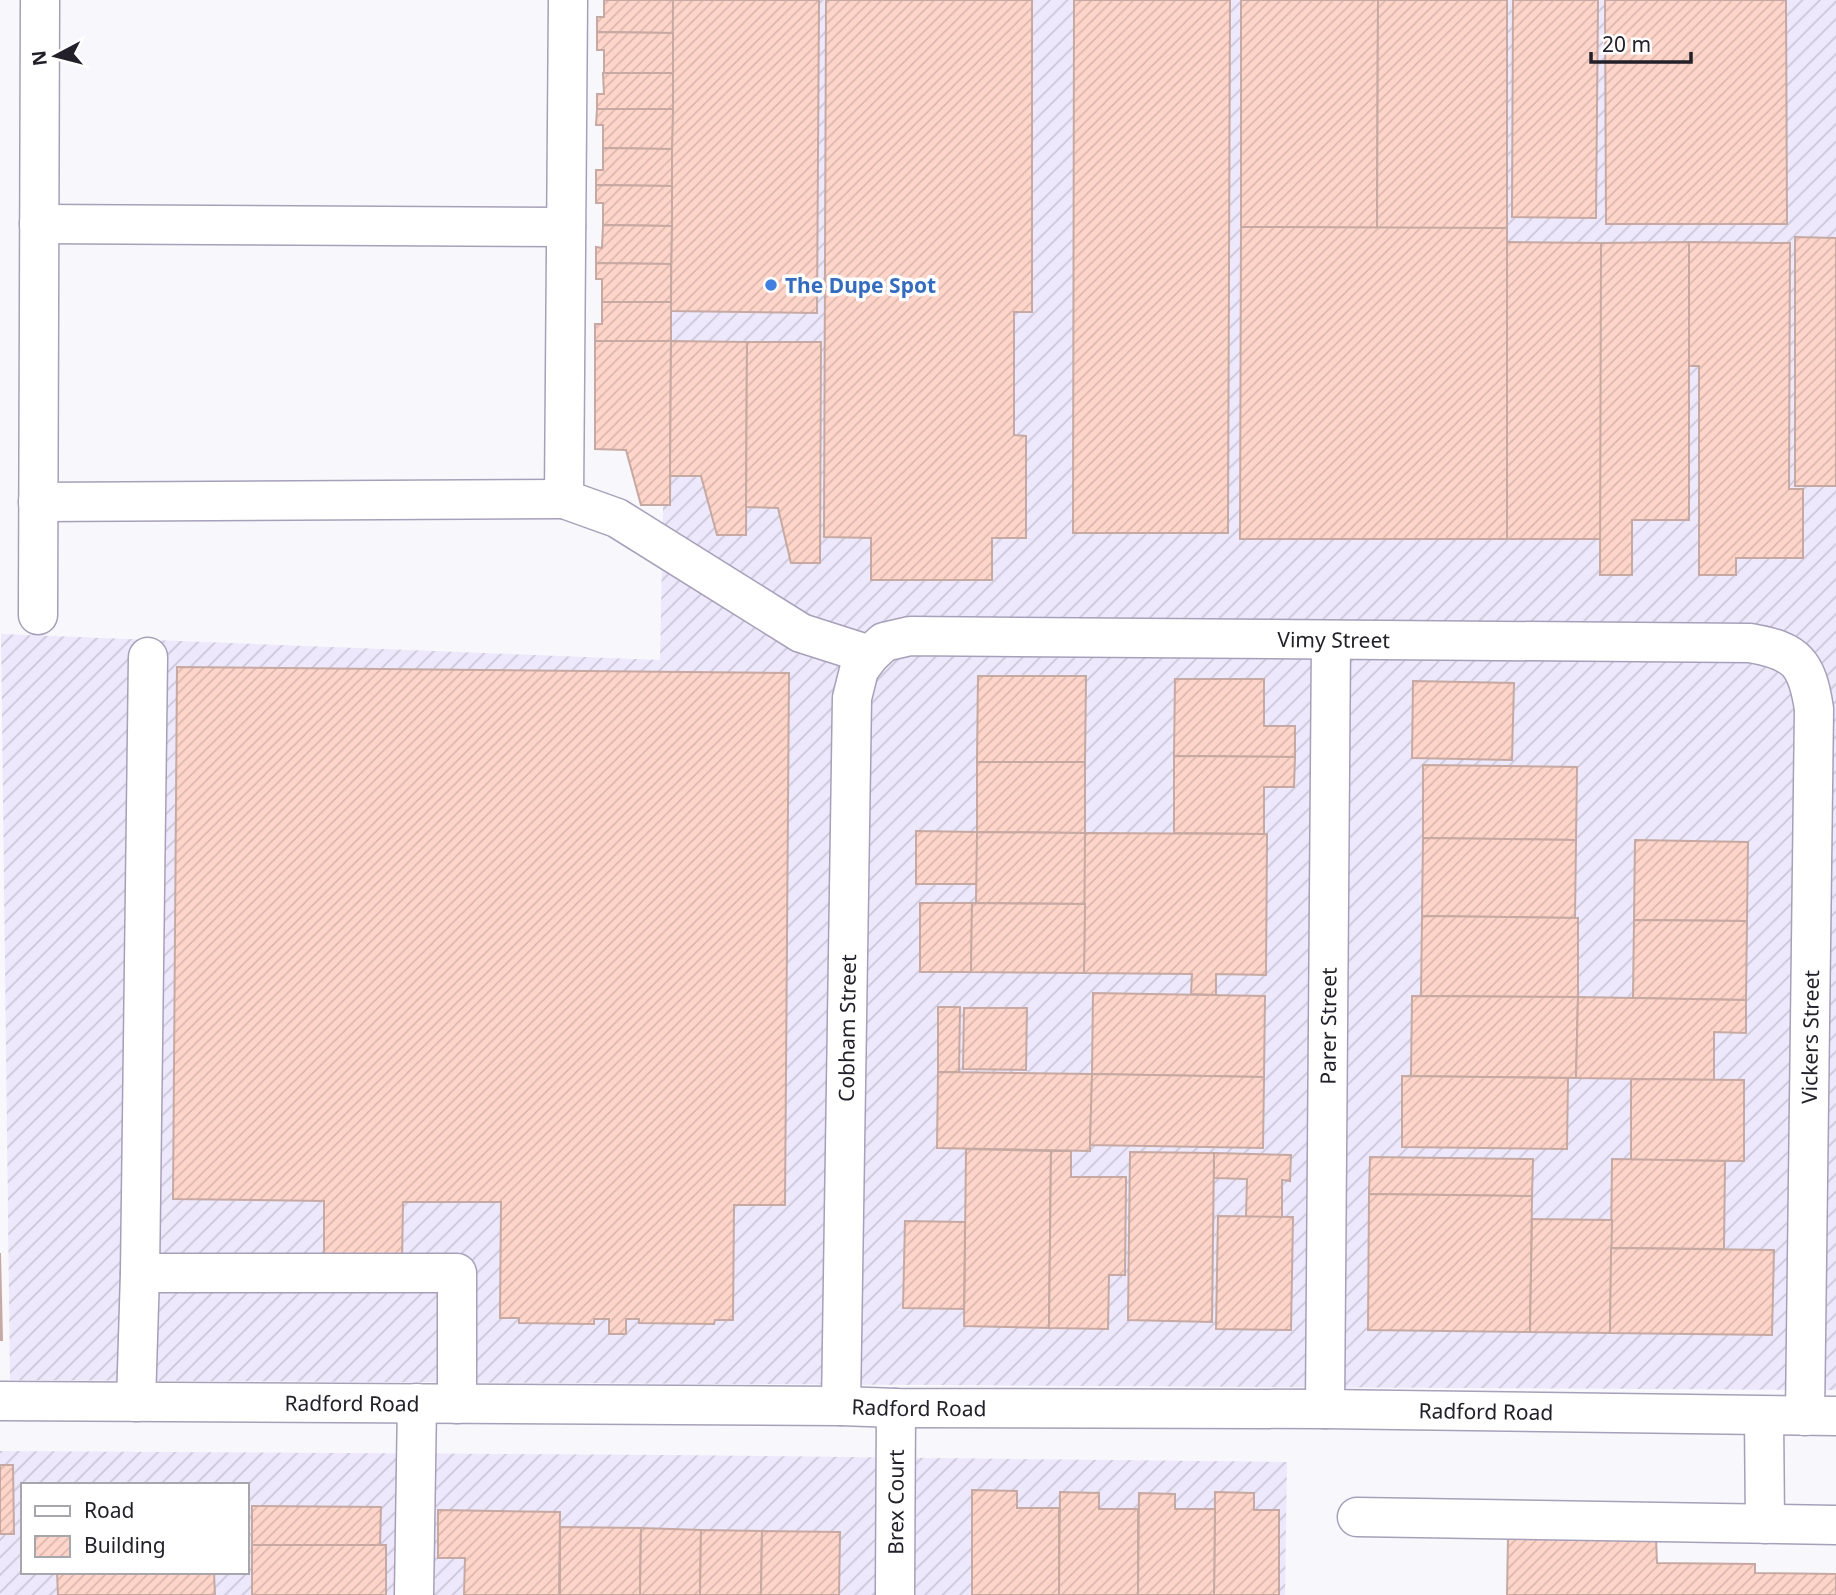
<svg xmlns="http://www.w3.org/2000/svg" width="1836" height="1595" font-family="'Noto Sans',sans-serif">
  <style>
    .industrial { fill: url(#industrial-furrows); fill-rule: evenodd }
    .building { fill: url(#building-hatch); stroke: #c6a9a2; stroke-width: 2 }
    .lines { fill: none; stroke-linecap: round; stroke-linejoin: round }
    .minor-casing { stroke: #a7a0b9; stroke-width: 41 }
    .minor { stroke: #fff; stroke-width: 38 }
    .shop-dot { fill: #3f7fe0; stroke: #fff; stroke-width: 2.5 }
    .labels { text-anchor: middle; dominant-baseline: central; stroke-width: 7; stroke-linejoin: round; paint-order: stroke }
    .shop-label { font-size: 21px; font-weight: bold; fill: #366cbe; stroke: #fff; text-anchor: start }
    .street-label { font-size: 21px; fill: #23202a; stroke: #fff }
  </style>
  <defs>
    <pattern id="industrial-furrows" width="10" height="10" patternUnits="userSpaceOnUse" patternTransform="scale(1.75)"><rect width="10" height="10" fill="#ede8fc"/><path d="M-1 1l2-2M0 10L10 0M9 11l2-2" fill="none" stroke="#cbc7d8"/></pattern>
    <pattern id="building-hatch" width="6" height="6" patternUnits="userSpaceOnUse" patternTransform="scale(1.75)"><rect width="6" height="6" fill="#ffd5ca"/><path d="M-1 1l2-2M0 6l6-6M5 7l2-2" fill="none" stroke="#dab7ae"/></pattern>
  </defs>
  <rect width="100%" height="100%" fill="#f8f7fc"/>
  <!-- industrial -->
  <g class="industrial">
    <polygon points="673,0 1836,0 1836,1390 10,1380 1,634 660,660"/>
    <path d="M0,1451L669,1455L1287,1462L1285,1595H0ZM23,1485H247V1572H23Z"/>
  </g>
  <!-- building -->
  <g class="building">
    <polygon points="604,0 673,0 673,33 597,32 597,17 604,17"/>
    <polygon points="673,0 819,0 817,313 671,311"/>
    <polygon points="826,0 1032,0 1032,312 1014,312 1014,435 1026,436 1026,538 992,538 992,580 871,580 871,538 824,537"/>
    <polygon points="1074,0 1230,0 1228,533 1073,533"/>
    <polygon points="1241,0 1378,0 1377,228 1241,227"/>
    <polygon points="1378,0 1507,0 1507,228 1377,228"/>
    <polygon points="1513,0 1598,0 1596,218 1512,217"/>
    <polygon points="1605,0 1786,0 1787,224 1606,224"/>
    <polygon points="597,32 673,33 673,73 604,73 604,50 597,50"/>
    <polygon points="603,73 673,73 673,109 597,109 597,94 604,94"/>
    <polygon points="597,109 673,109 672,149 603,148 603,125 596,125"/>
    <polygon points="603,148 672,149 672,186 596,185 596,170 603,170"/>
    <polygon points="596,185 672,186 672,226 603,225 603,203 596,203"/>
    <polygon points="603,225 672,226 671,264 596,263 596,247 602,248"/>
    <polygon points="1241,227 1507,228 1507,539 1240,539"/>
    <polygon points="1795,237 1836,238 1836,486 1795,486"/>
    <polygon points="1507,242 1601,243 1601,539 1507,539"/>
    <polygon points="1689,242 1790,243 1789,489 1803,489 1803,558 1736,558 1736,575 1699,575 1699,366 1689,366"/>
    <polygon points="1689,242 1689,520 1632,520 1632,575 1600,575 1601,243"/>
    <polygon points="596,263 671,264 671,302 602,302 602,279 596,279"/>
    <polygon points="602,302 671,302 671,341 595,341 595,324 602,324"/>
    <polygon points="595,341 671,341 670,505 641,505 626,450 595,449"/>
    <polygon points="671,341 747,342 746,535 717,535 701,476 670,476"/>
    <polygon points="747,342 821,342 820,563 791,563 778,508 746,507"/>
    <polygon points="177,667 789,673 785,1205 734,1205 733,1320 715,1320 714,1324 639,1323 639,1319 626,1319 626,1334 609,1334 609,1319 594,1319 594,1324 519,1323 519,1318 500,1318 501,1202 403,1202 402,1262 324,1261 324,1201 173,1199"/>
    <polygon points="978,676 1086,676 1085,762 977,762"/>
    <polygon points="1175,679 1264,679 1264,726 1295,726 1295,757 1174,756"/>
    <polygon points="1413,681 1514,683 1512,760 1412,758"/>
    <polygon points="1174,756 1295,757 1294,787 1264,787 1264,834 1174,833"/>
    <polygon points="977,762 1085,762 1085,833 977,832"/>
    <polygon points="1423,765 1577,767 1576,840 1423,838"/>
    <polygon points="916,831 977,832 977,884 916,884"/>
    <polygon points="977,832 1085,833 1085,904 976,903"/>
    <polygon points="1085,833 1267,834 1266,975 1216,974 1216,995 1191,994 1192,974 1084,973"/>
    <polygon points="1423,838 1576,840 1575,918 1422,916"/>
    <polygon points="1635,840 1748,842 1747,921 1634,920"/>
    <polygon points="920,903 972,903 971,972 920,972"/>
    <polygon points="972,903 1085,904 1084,973 971,972"/>
    <polygon points="1422,916 1578,918 1578,997 1421,996"/>
    <polygon points="1634,920 1747,921 1746,1000 1633,998"/>
    <polygon points="1093,993 1265,996 1264,1077 1092,1074"/>
    <polygon points="1412,996 1578,997 1576,1078 1411,1076"/>
    <polygon points="1578,997 1746,1000 1746,1033 1714,1032 1714,1080 1576,1078"/>
    <polygon points="938,1007 960,1007 959,1072 938,1072"/>
    <polygon points="964,1008 1027,1008 1026,1070 963,1069"/>
    <polygon points="938,1072 1092,1074 1090,1151 937,1148"/>
    <polygon points="1092,1074 1264,1077 1263,1148 1090,1145"/>
    <polygon points="1402,1076 1568,1078 1567,1149 1402,1147"/>
    <polygon points="1631,1079 1744,1080 1744,1161 1631,1160"/>
    <polygon points="966,1149 1051,1151 1049,1328 964,1326"/>
    <polygon points="1051,1151 1071,1151 1071,1177 1126,1177 1125,1275 1109,1275 1108,1329 1049,1328"/>
    <polygon points="1130,1152 1214,1153 1212,1322 1128,1320"/>
    <polygon points="1214,1153 1291,1155 1290,1181 1282,1180 1282,1217 1246,1217 1247,1179 1214,1178"/>
    <polygon points="1370,1157 1533,1159 1532,1196 1369,1194"/>
    <polygon points="1612,1159 1725,1161 1724,1249 1611,1248"/>
    <polygon points="1369,1194 1532,1196 1530,1332 1368,1330"/>
    <polygon points="1218,1216 1293,1217 1291,1330 1216,1329"/>
    <polygon points="1532,1219 1612,1220 1610,1333 1530,1332"/>
    <polygon points="905,1221 965,1222 964,1309 903,1308"/>
    <polygon points="1611,1248 1774,1250 1772,1335 1610,1333"/>
    <polygon points="0,1253 2,1340 0,1340"/>
    <polygon points="0,1465 13,1465 14,1534 0,1534"/>
    <polygon points="972,1490 1017,1491 1017,1508 1059,1508 1059,1595 972,1595"/>
    <polygon points="1060,1492 1099,1493 1099,1509 1138,1509 1138,1595 1059,1595"/>
    <polygon points="1215,1492 1254,1493 1254,1510 1279,1510 1279,1595 1214,1595"/>
    <polygon points="1139,1493 1175,1494 1175,1509 1215,1509 1214,1595 1138,1595"/>
    <polygon points="252,1506 381,1507 380,1545 252,1545"/>
    <polygon points="438,1510 560,1512 559,1595 464,1595 465,1558 438,1558"/>
    <polygon points="560,1527 641,1528 640,1595 560,1595"/>
    <polygon points="641,1528 701,1530 700,1595 640,1595"/>
    <polygon points="701,1530 762,1531 761,1595 700,1595"/>
    <polygon points="762,1531 840,1532 839,1595 761,1595"/>
    <polygon points="1508,1537 1656,1538 1657,1563 1755,1564 1755,1573 1836,1574 1836,1595 1507,1595"/>
    <rect x="252" y="1545" width="134" height="50"/>
    <polygon points="57,1572 214,1572 215,1595 58,1595"/>
  </g>
  <g class="lines">
    <defs>
      <g id="minor">
        <polyline points="568,0 564,499 617,518 801,633 870,655"/>
        <polyline points="39,224 566,227"/>
        <polyline points="38,502 564,499"/>
        <polyline points="38,615 40,0"/>
        <polyline points="140,1273 457,1273 457,1404"/>
        <path id="s1" d="M0,1401L841,1406L896,1408L1325,1409L1836,1416"/>
        <polyline points="136,1402 140,1273 148,657"/>
        <path id="s2" d="M841,1406L852,698L859,670L870,655L884,642L910,636L1750,643C1797,651 1807,663 1814,709L1805,1416"/>
        <path id="s3" d="M1325,1409L1331,641"/>
        <polyline points="1764,1416 1765,1524"/>
        <polyline points="1357,1517 1836,1525"/>
        <polyline points="414,1595 417,1403"/>
        <path id="s4" d="M895,1595L896,1408"/>
      </g>
    </defs>
    <!-- minor casing -->
    <use href="#minor" class="minor-casing"/>
    <!-- minor -->
    <use href="#minor" class="minor"/>
  </g>
  <!-- markers -->
  <circle class="shop-dot" cx="771" cy="285" r="7"/>
  <g class="labels">
    <!-- shop labels -->
    <g class="shop-label">
      <text x="785" y="285">The Dupe Spot</text>
    </g>
    <!-- street labels -->
    <g class="street-label">
      <text stroke="none"><textPath href="#s2" startOffset="1225">Vimy Street</textPath></text>
      <text stroke="none"><textPath href="#s3" startOffset="383">Parer Street</textPath></text>
      <text stroke="none"><textPath href="#s2" startOffset="378">Cobham Street</textPath></text>
      <text transform="translate(1810 1037) rotate(-89)">Vickers Street</text>
      <text stroke="none"><textPath href="#s1" startOffset="352">Radford Road</textPath></text>
      <text stroke="none"><textPath href="#s1" startOffset="919">Radford Road</textPath></text>
      <text stroke="none"><textPath href="#s1" startOffset="1486">Radford Road</textPath></text>
      <text stroke="none"><textPath href="#s4" startOffset="93">Brex Court</textPath></text>
    </g>
  </g>
  <!-- legend -->
  <rect x="21" y="1483" width="228" height="91" fill="#ffffff" stroke="#a7a6aa" stroke-width="2"/>
  <rect x="35" y="1506" width="35" height="10" fill="#ffffff" stroke="#a7a6aa" stroke-width="2"/>
  <text x="84" y="1518" font-size="21" fill="#23202a">Road</text>
  <rect x="35" y="1536" width="35" height="21" fill="url(#building-hatch)" stroke="#a7a6aa" stroke-width="2"/>
  <text x="84" y="1553" font-size="21" fill="#23202a">Building</text>
  <!-- north arrow -->
  <g transform="translate(56 56) rotate(263)" stroke="#ffffff" stroke-width="5" paint-order="stroke">
  <path d="M0-5L12 26L0 18L-12 26Z" fill="#23202a"/>
  <text y="-10" font-size="19" font-weight="bold" text-anchor="middle" fill="#23202a">N</text>
  </g>
  <!-- scale -->
  <path d="M1591 52v10h100v-10" fill="none" stroke="#23202a" stroke-width="3.5"/>
  <text x="1602" y="52" font-size="21" fill="#23202a" stroke="#ffffff" stroke-width="5" paint-order="stroke">20 m</text>
</svg>
